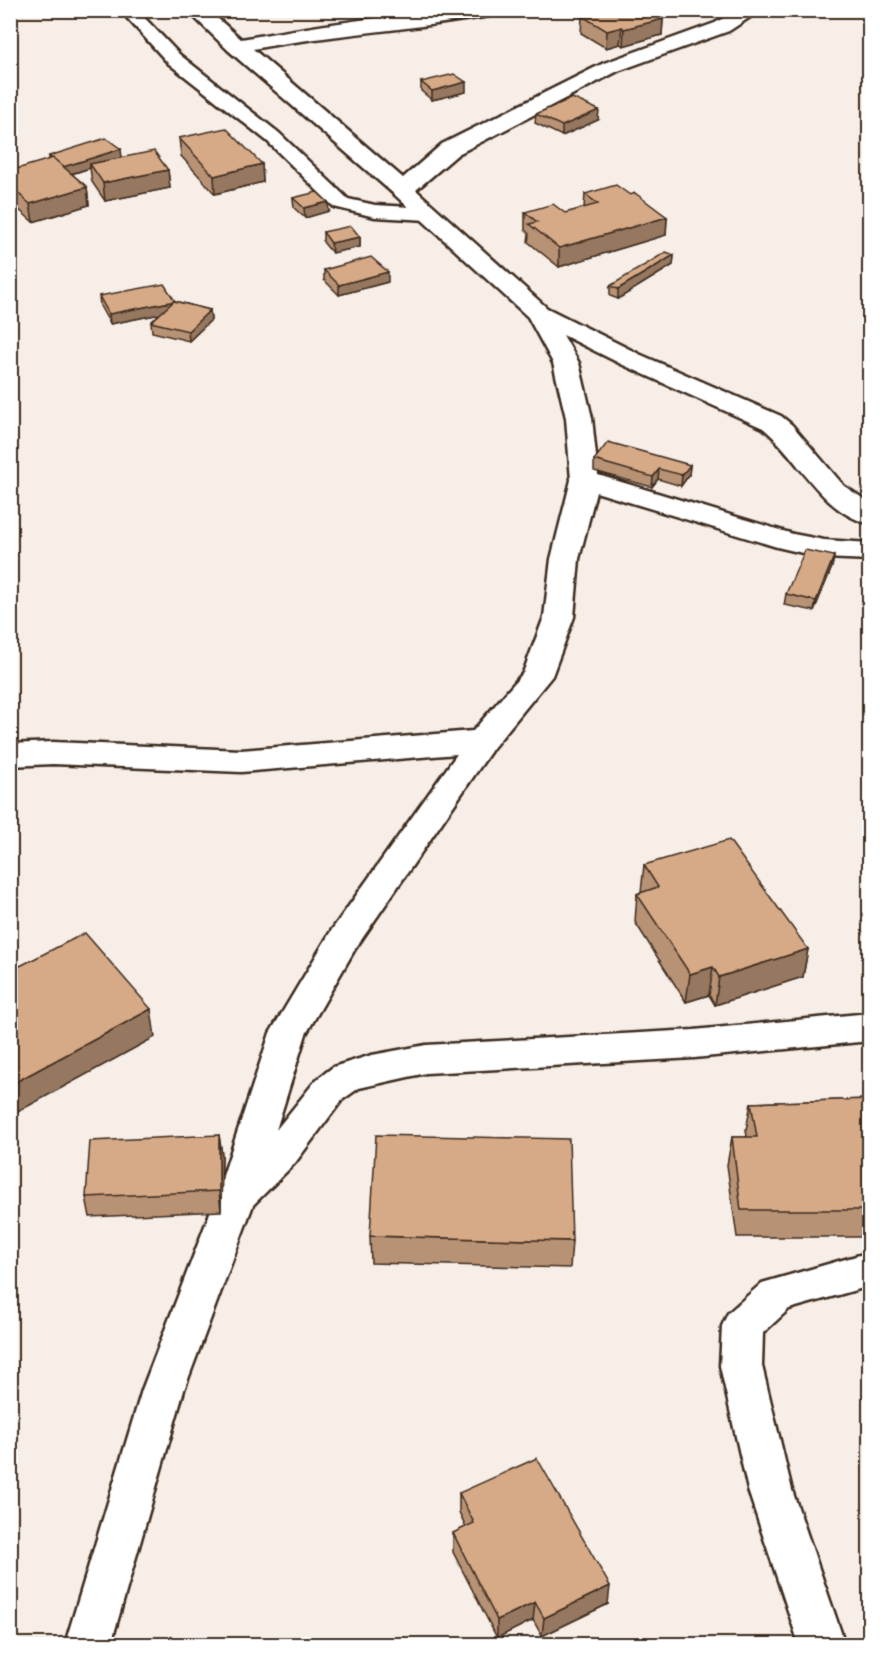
<svg xmlns="http://www.w3.org/2000/svg" width="880" height="1655" font-family="'Shantell Sans',sans-serif">
  <style>
    .lines { fill: none; stroke-linecap: round; stroke-linejoin: round }
    .service-casing { stroke: #3b2a1e; stroke-width: 5 }
    .minor-casing { stroke: #3b2a1e; stroke-width: 5 }
    .service { fill: #fff; fill-rule: evenodd }
    .minor { fill: #fff; fill-rule: evenodd }
    .wall { fill: #b89274; stroke: #3b2a1e; stroke-width: 1.5 }
    .shaded-wall { fill: #96775e; stroke: #3b2a1e; stroke-width: 1.5 }
    .building { fill: #d6aa87; stroke: #3b2a1e; stroke-width: 1.5 }
  </style>
  <rect width="100%" height="100%" fill="#f7eee7"/>
  <filter id="ink" filterUnits="userSpaceOnUse"><feTurbulence type="fractalNoise" baseFrequency=".0167" numOctaves="2"/><feDisplacementMap in="SourceGraphic" scale="12" xChannelSelector="R" yChannelSelector="G"/><feConvolveMatrix kernelMatrix="1 2 1 2 8 2 1 2 1" color-interpolation-filters="sRGB"/></filter>
  <g filter="url(#ink)">
    <g class="lines">
      <defs>
        <polygon id="service" points="120,10 137,10 180,55 279,133 348,199 375,205 428,208 435,210 437,214 435,218 428,220 375,217 334,207 267,141 168,63"/>
        <g id="minor">
          <path d="M187,10H208L241,39C326,24 412,10 498,10L496,14L489,16C410,30 331,34 253,49L403,178L442,144L604,63L715,23L737,10H761L729,31L618,71L458,154L416,190L547,308L639,354L781,416L792,425L844,486L870,503V524C820,512 799,457 763,428L621,364L563,335L579,363L592,418L598,475L793,534L824,540L870,543V560L824,558L777,547L596,492L579,559L574,617L552,676L493,748L355,949L306,1034L276,1130L316,1080L333,1067L372,1055L426,1045L694,1030L870,1013V1041L694,1058L426,1073L359,1088L342,1100L295,1163L253,1205L184,1390L111,1644H65L142,1390L216,1197L270,1033L331,931L457,754L241,772L53,764L10,766V744L53,742L241,750L473,731L523,673L544,617L551,559L571,480L566,418L553,363L528,317L395,195L228,50Z"/>
          <polygon points="870,1252 870,1286 789,1309 763,1333 762,1366 792,1490 845,1644 799,1644 748,1490 720,1366 722,1326 728,1313 762,1283"/>
        </g>
      </defs>
      <!-- service casing -->
      <use href="#service" class="service-casing"/>
      <!-- minor casing -->
      <use href="#minor" class="minor-casing"/>
      <!-- service -->
      <use href="#service" class="service"/>
      <!-- minor -->
      <use href="#minor" class="minor"/>
    </g>
    <!-- wall -->
    <g class="wall">
      <polygon points="585,10 650,10 663,19 662,35 623,46 620,44 606,48 581,33 582,16 585,15"/>
      <polygon points="421,82 466,92 432,100 421,91"/>
      <polygon points="536,114 598,120 562,136 535,123"/>
      <polygon points="179,138 262,164 263,182 215,194 181,156"/>
      <polygon points="49,156 122,157 168,170 170,188 105,201 92,182 90,168 72,174 87,187 89,205 33,222 10,202 10,171 49,160"/>
      <polygon points="585,194 630,195 667,217 666,235 559,267 528,242 529,234 525,230 525,212 565,213 584,208"/>
      <polygon points="293,198 329,211 305,218 294,208"/>
      <polygon points="323,232 360,237 360,247 332,253 323,242"/>
      <polygon points="674,255 673,265 618,299 610,296 610,286"/>
      <polygon points="324,270 388,282 339,295 324,280"/>
      <polygon points="99,296 175,301 210,310 211,320 189,341 152,332 151,322 160,314 110,324 100,306"/>
      <polygon points="594,460 690,465 689,475 681,486 658,479 652,487 594,471"/>
      <polygon points="834,556 832,567 814,611 784,605 786,594"/>
      <polygon points="644,865 808,949 803,977 715,1005 709,995 686,1002 635,922 637,894 641,892"/>
      <polygon points="870,1099 870,1237 737,1237 727,1165 732,1137 747,1137 746,1130 751,1103"/>
      <polygon points="219,1135 222,1155 221,1211 90,1217 86,1197"/>
      <polygon points="370,1236 572,1241 570,1268 371,1263"/>
      <polygon points="459,1493 608,1604 542,1636 533,1620 497,1638 453,1552 453,1533 466,1527 459,1512"/>
    </g>
    <!-- shaded-wall -->
    <g class="shaded-wall">
      <polygon points="663,19 662,35 623,46 624,29"/>
      <polygon points="622,27 620,44 606,48 607,31"/>
      <polygon points="466,82 466,92 432,100 432,91"/>
      <polygon points="599,110 598,120 562,136 562,126"/>
      <polygon points="121,149 122,158 90,164 90,168 64,176 63,167"/>
      <polygon points="262,164 263,182 215,194 214,176"/>
      <polygon points="168,170 170,188 105,201 103,183"/>
      <polygon points="87,187 89,205 33,222 30,204"/>
      <polygon points="328,202 329,211 305,218 304,208"/>
      <polygon points="667,217 666,235 559,267 559,248"/>
      <polygon points="360,237 360,247 332,253 331,243"/>
      <polygon points="674,255 673,265 618,299 618,289"/>
      <polygon points="388,272 388,282 339,295 339,285"/>
      <polygon points="175,301 176,311 110,324 109,314"/>
      <polygon points="210,310 211,320 189,341 188,331"/>
      <polygon points="690,465 689,475 681,486 682,475"/>
      <polygon points="659,469 658,479 652,487 653,477"/>
      <polygon points="834,556 832,567 814,611 816,601"/>
      <polygon points="808,949 803,977 715,1005 719,977"/>
      <polygon points="713,967 709,995 686,1002 690,974"/>
      <polygon points="151,1009 155,1037 10,1116 10,1085"/>
      <polygon points="219,1135 222,1155 221,1211 219,1191"/>
      <polygon points="610,1586 608,1604 542,1636 544,1618"/>
      <polygon points="535,1602 533,1620 497,1638 497,1620"/>
    </g>
    <!-- building -->
    <g class="building">
      <polygon points="594,10 650,10 663,19 624,29 622,27 607,31 582,16 596,12"/>
      <polygon points="454,74 466,82 432,91 421,82"/>
      <polygon points="572,98 599,110 562,126 536,114"/>
      <polygon points="226,128 262,164 214,176 179,138"/>
      <polygon points="106,138 121,149 63,167 49,156"/>
      <polygon points="154,151 168,170 103,183 90,164"/>
      <polygon points="53,158 87,187 30,204 10,186 10,171"/>
      <polygon points="616,185 630,195 635,193 667,217 559,248 529,224 537,222 525,212 553,204 565,213 598,204 585,194"/>
      <polygon points="317,192 328,202 304,208 293,198"/>
      <polygon points="351,226 360,237 331,243 323,232"/>
      <polygon points="666,252 674,255 618,289 610,286"/>
      <polygon points="371,257 388,272 339,285 324,270"/>
      <polygon points="164,284 175,301 109,314 99,296"/>
      <polygon points="174,301 210,310 188,331 151,322"/>
      <polygon points="608,442 690,465 682,475 659,469 653,477 594,460"/>
      <polygon points="805,550 834,556 816,601 786,594"/>
      <polygon points="729,840 808,949 719,977 713,967 690,974 637,894 658,887 644,865"/>
      <polygon points="85,933 151,1009 10,1085 10,971"/>
      <polygon points="870,1099 870,1210 741,1210 732,1137 757,1137 751,1103"/>
      <polygon points="219,1135 219,1191 86,1197 90,1141"/>
      <polygon points="376,1135 569,1139 572,1241 370,1236"/>
      <polygon points="537,1458 610,1586 544,1618 535,1602 497,1620 453,1533 474,1523 459,1493"/>
    </g>
  </g>
  <!-- margin -->
  <rect width="880" height="1655" fill="none" stroke="#fff" stroke-width="36"/>
  <rect x="18" y="18" width="844" height="1619" fill="none" stroke="#3b2a1e" stroke-width="2" filter="url(#ink)"/>
</svg>
